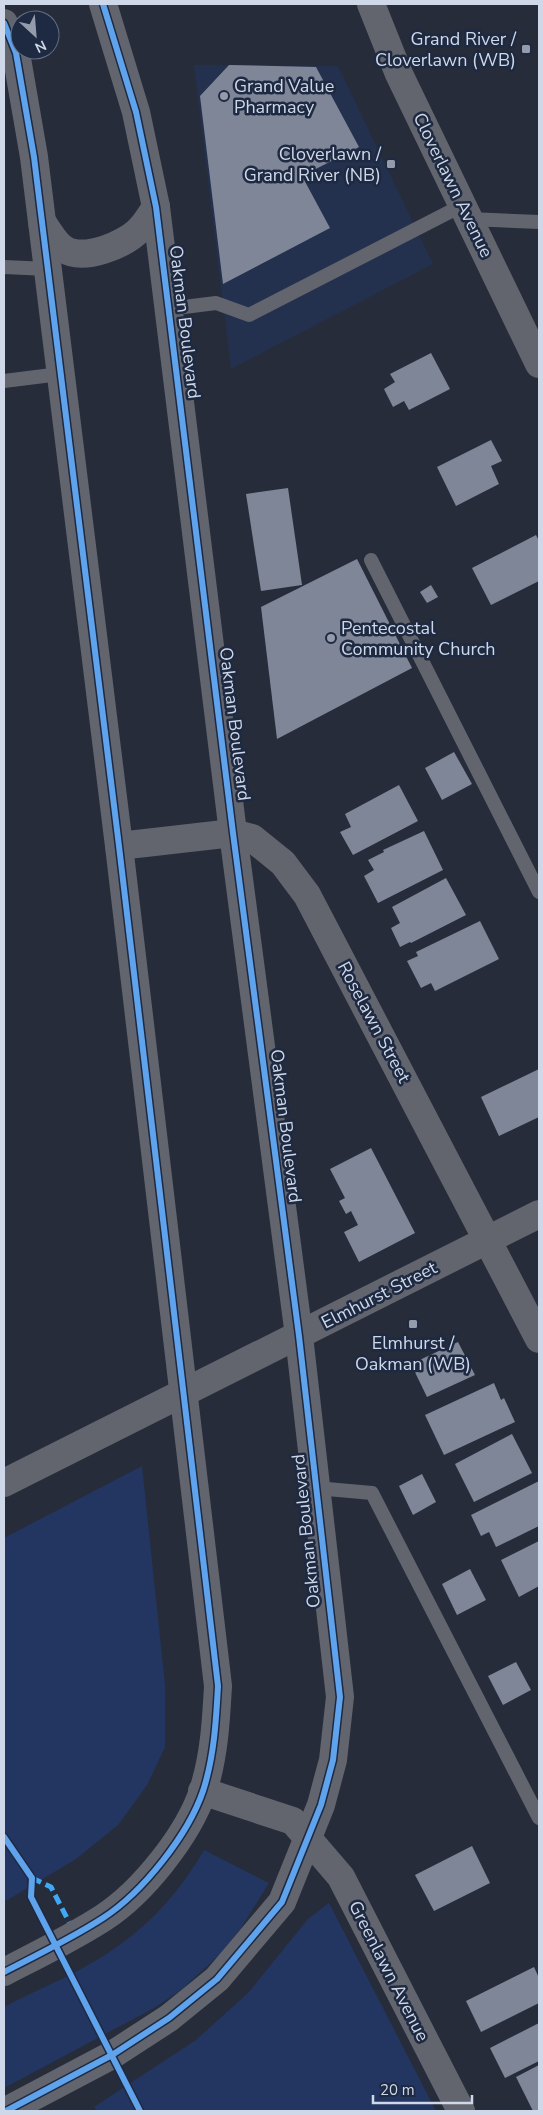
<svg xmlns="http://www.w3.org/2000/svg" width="543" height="2115" font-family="'Nunito Sans',sans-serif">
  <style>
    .built { fill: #24314e }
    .green { fill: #233661 }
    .building { fill: #7f8698 }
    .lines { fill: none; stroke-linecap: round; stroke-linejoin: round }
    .service { stroke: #62656d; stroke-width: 14 }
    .minor { stroke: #62656d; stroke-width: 28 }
    .tertiary { stroke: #62656d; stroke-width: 28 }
    .quiet { stroke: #3fa9f5; stroke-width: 5; stroke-dasharray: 10 5; stroke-linecap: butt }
    .cycleway-casing { stroke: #1e2942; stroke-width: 9 }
    .cycleway { stroke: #60a3ed; stroke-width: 6 }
    .poi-dot { fill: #949cab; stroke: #1e2942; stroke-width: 2 }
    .labels { text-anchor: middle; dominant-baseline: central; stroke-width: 5; stroke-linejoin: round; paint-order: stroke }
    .poi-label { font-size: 18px; fill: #cfd8e8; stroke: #1e2942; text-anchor: end }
    .street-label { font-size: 18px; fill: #cfd8e8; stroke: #1e2942 }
  </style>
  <rect width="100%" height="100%" fill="#262c3a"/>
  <!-- built -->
  <polygon class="built" points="194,65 338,66 433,264 231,369"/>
  <!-- green -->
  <g class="green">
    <polygon points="142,1466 165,1685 165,1747 147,1785 118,1825 76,1859 4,1902 4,1538"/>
    <path d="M204,1850L269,1883L241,1928L219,1955L181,1990L154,2008L4,2088V2007C42,1987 84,1971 118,1946C154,1921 182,1888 204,1850Z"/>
    <polygon points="329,1903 436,2111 97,2111 94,2107 196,2040 249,1992 308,1919"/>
  </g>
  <!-- building -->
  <g class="building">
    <polygon points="229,65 316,67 359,147 302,176 330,228 223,284 200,96"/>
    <polygon points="431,353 450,389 409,410 404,401 393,407 384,389 395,382 390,374"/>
    <polygon points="491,440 502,461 491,466 499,484 456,506 437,467"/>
    <polygon points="288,488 302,585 261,591 246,494"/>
    <polygon points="536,535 539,541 539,581 491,605 472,568"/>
    <polygon points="357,559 412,668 277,739 261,607"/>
    <polygon points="431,585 438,597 427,603 420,592"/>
    <polygon points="454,752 472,784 442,800 425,768"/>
    <polygon points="399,785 418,821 353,855 340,832 351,827 345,814"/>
    <polygon points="424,831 443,870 378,903 364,876 374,870 368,860 384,852 383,850"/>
    <polygon points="446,878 466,915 411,943 410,942 400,947 391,928 400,923 392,907"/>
    <polygon points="480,921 499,959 435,991 431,983 421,988 407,961 418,956 416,952"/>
    <polygon points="539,1069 539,1117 499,1136 481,1097"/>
    <polygon points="371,1148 415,1233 359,1262 344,1232 358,1225 351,1211 346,1214 339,1201 345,1198 330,1169"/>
    <polygon points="458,1342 475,1375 427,1397 411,1364"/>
    <polygon points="494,1383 501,1400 504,1398 515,1422 444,1455 425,1415"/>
    <polygon points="512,1434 532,1473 474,1502 455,1464"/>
    <polygon points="422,1474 436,1502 413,1515 399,1486"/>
    <polygon points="539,1481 539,1526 496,1547 489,1532 481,1536 471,1515"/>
    <polygon points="539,1541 539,1586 519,1597 501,1560"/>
    <polygon points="470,1569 486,1600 457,1615 442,1584"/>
    <polygon points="516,1662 531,1690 503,1705 488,1676"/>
    <polygon points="472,1846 490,1883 434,1911 415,1875"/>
    <polygon points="534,1967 539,1978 539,2003 481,2032 466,2001"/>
    <polygon points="539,2023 539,2061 505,2078 490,2048"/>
    <polygon points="539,2065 539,2111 533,2111 516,2077"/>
  </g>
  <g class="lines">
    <!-- service -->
    <g class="service">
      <polyline points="469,219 539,222"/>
      <polyline points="4,267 48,269"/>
      <polyline points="168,309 216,303 249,315 463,205"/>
      <polyline points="4,381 60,374"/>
      <polyline points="371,560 539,892"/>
      <polyline points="316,1488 372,1493 539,1818"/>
    </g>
    <!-- minor -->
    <g class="minor">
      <polyline points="371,4 399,74 539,364"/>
      <polyline points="119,846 233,833 252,838 283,863 307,895 539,1339"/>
      <polyline points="4,1483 539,1214"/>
      <polyline points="202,1791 293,1821 341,1877 461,2111"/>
    </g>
    <!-- tertiary -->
    <g class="tertiary">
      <path d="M4,23L16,53L34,157L119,846L218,1686C216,1722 214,1757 203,1791C188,1835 143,1892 103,1918C72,1938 37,1955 4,1972"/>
      <path d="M42,222C48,230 55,244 64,249C83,262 125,245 140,229C146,223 151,214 156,207"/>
      <polyline points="6,2111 112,2055 169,2018 217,1979 282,1902 321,1805 333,1760 340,1697 299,1336 233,833 156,207 136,112 103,4"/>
    </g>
    <!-- quiet -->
    <polyline class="quiet" points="32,1878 51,1887 69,1922"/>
    <defs>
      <g id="cycleway">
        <path d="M4,23L16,53L34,157L119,846L218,1686C216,1722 214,1757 203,1791C188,1835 143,1892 103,1918C72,1938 37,1955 4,1972"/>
        <polyline points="4,1837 32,1878 31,1897 140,2111"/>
        <polyline points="6,2111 112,2055 169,2018 217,1979 282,1902 321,1805 333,1760 340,1697 299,1336 233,833 156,207 136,112 103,4"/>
      </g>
    </defs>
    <!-- cycleway casing -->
    <use href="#cycleway" class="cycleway-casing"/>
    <!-- cycleway -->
    <use href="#cycleway" class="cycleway"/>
  </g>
  <!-- markers -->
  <g class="poi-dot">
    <rect x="521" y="44" width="10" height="10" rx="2.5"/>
    <circle cx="224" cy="96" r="5"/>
    <rect x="386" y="159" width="10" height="10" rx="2.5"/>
    <circle cx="331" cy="638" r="5"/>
    <rect x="408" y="1319" width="10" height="10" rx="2.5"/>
  </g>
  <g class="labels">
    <!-- poi labels -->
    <g class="poi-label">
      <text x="516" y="39">Grand River /<tspan x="516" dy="21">Cloverlawn (WB)</tspan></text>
      <text x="234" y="86" text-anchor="start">Grand Value<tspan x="234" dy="21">Pharmacy</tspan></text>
      <text x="381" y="154">Cloverlawn /<tspan x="381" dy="21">Grand River (NB)</tspan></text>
      <text x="341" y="628" text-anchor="start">Pentecostal<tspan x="341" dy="21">Community Church</tspan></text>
      <text x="413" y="1343" text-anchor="middle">Elmhurst /<tspan x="413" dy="21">Oakman (WB)</tspan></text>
    </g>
    <!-- street labels -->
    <g class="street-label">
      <text transform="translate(453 185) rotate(64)">Cloverlawn Avenue</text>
      <text transform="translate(185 322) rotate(83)">Oakman Boulevard</text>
      <text transform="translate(235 724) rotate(83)">Oakman Boulevard</text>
      <text transform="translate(374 1022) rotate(62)">Roselawn Street</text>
      <text transform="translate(286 1126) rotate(83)">Oakman Boulevard</text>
      <text transform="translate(379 1295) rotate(-27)">Elmhurst Street</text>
      <text transform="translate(306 1531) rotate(-96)">Oakman Boulevard</text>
      <text transform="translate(389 1971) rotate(63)">Greenlawn Avenue</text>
    </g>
  </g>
  <!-- border -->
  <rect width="543" height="2115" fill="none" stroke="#cfd8e8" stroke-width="10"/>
  <!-- north arrow -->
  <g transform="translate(35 35) rotate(154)"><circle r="24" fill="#1e2942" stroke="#656f84"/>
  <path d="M0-4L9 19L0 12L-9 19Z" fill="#949cab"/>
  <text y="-8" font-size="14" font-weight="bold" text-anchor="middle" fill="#cfd8e8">N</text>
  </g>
  <!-- scale -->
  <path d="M373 2095v8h99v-8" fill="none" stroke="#cfd8e8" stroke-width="2.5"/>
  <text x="380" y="2095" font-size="15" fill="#cfd8e8" stroke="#1e2942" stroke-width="4" paint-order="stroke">20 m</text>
</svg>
